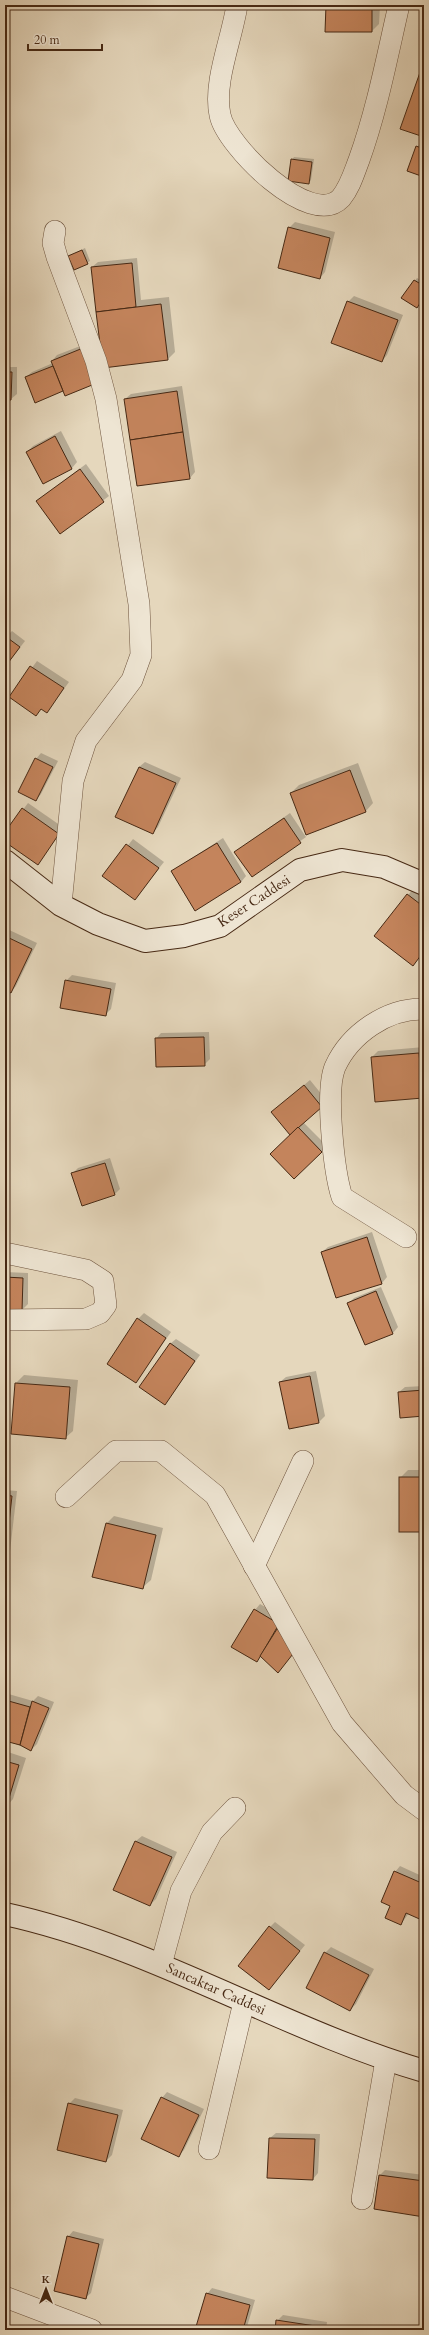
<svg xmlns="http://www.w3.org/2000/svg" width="429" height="2335" font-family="Cardo,serif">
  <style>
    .shadow { fill: #0003 }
    .building { fill: #c4845c; stroke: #472914 }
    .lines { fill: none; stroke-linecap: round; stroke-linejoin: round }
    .street-casing { stroke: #6e543e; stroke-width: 22 }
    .secondary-casing { stroke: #472914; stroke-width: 24 }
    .street { stroke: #eee5d3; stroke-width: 21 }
    .secondary { stroke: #eee5d3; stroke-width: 22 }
    .labels { text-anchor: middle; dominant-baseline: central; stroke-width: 4; stroke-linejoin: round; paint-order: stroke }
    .street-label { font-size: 14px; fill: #472914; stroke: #eee5d3 }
  </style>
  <rect width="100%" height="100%" fill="#e5d7bc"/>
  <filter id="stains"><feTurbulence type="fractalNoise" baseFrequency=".005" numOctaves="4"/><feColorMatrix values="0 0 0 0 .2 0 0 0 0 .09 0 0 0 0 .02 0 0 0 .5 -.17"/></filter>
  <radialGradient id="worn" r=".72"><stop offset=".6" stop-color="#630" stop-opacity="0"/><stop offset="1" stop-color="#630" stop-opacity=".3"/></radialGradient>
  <!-- shadow -->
  <g class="shadow">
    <polygon points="327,5 380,5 379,24 372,31"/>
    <polygon points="420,144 424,146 424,176 417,147"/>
    <polygon points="294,157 314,159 311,180 309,183 292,160"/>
    <polygon points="295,222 335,232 325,272 320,278 289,228"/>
    <polygon points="85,248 90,261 75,269 69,256"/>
    <polygon points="137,258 141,300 169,297 175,352 168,359 97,312 92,267 98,262"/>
    <polygon points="417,278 424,282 424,297 402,298"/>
    <polygon points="354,296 403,315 387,355 382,361 348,302"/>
    <polygon points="88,343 64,390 26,377 32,372 53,363 52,361 57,355"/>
    <polygon points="5,367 17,367 17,394 11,399 5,399"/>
    <polygon points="182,386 195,472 190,478 125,399 131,394"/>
    <polygon points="61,431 77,462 72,468 44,483 27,452 33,446"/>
    <polygon points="86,464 109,496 60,533 37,501"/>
    <polygon points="12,631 25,641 5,667 5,638"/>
    <polygon points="37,661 69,682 47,712 42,708 36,715 10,697"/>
    <polygon points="41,753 58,761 41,794 36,800 36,759"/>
    <polygon points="145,762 181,778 158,827 153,833 117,816 139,767"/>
    <polygon points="358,763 373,803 366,811 307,834 291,793 299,785"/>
    <polygon points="28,803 64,828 37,864 5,841 5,834"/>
    <polygon points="290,813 306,837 252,876 235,852"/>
    <polygon points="223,838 246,876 241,882 172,871"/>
    <polygon points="133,839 164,862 135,898 104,876"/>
    <polygon points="413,889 424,897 424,951 413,965 375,936"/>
    <polygon points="5,928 37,943 16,986 11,992 5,989"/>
    <polygon points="72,975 116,983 111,1009 105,1015 66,981"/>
    <polygon points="209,1032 210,1059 204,1065 156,1039 161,1033"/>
    <polygon points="424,1047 423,1097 372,1057 378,1051"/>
    <polygon points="310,1080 327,1101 303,1122 327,1146 294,1178 291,1135 278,1107"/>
    <polygon points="110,1158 120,1189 115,1194 72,1174 78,1168"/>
    <polygon points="372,1232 387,1277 382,1283 322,1252 328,1247"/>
    <polygon points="5,1272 28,1273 28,1304 22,1310 5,1309"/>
    <polygon points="381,1287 398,1327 393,1333 365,1344 348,1304 354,1298"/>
    <polygon points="144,1313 171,1332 136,1382 138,1319"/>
    <polygon points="176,1339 200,1355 165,1404 170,1344"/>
    <polygon points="316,1371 325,1416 319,1422 289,1428 280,1382 286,1377"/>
    <polygon points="24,1375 78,1380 73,1431 65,1438 12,1434 16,1383"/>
    <polygon points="424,1386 424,1415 399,1392 405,1387"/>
    <polygon points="408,1470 424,1470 424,1531 400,1478"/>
    <polygon points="5,1490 17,1491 10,1551 5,1557"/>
    <polygon points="114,1516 163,1528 151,1580 143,1587 106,1524"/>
    <polygon points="260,1604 284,1618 301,1644 278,1671 261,1656 256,1661 255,1610"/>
    <polygon points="5,1693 33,1701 38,1696 54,1702 37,1744 31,1750 5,1740"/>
    <polygon points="5,1751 26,1758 13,1799 6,1807"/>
    <polygon points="142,1836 177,1852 156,1899 150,1905 115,1889 136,1841"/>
    <polygon points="400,1866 424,1877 424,1919 409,1913 401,1924 392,1906 395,1872"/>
    <polygon points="275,1922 305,1945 269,1989 270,1927"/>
    <polygon points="331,1947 374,1969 356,2004 350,2010 325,1953"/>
    <polygon points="167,2092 204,2109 184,2150 178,2156 162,2098"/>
    <polygon points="75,2098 123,2110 112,2155 106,2161 69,2104"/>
    <polygon points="276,2133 320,2134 318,2173 313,2179 270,2138"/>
    <polygon points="385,2170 424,2175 424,2216 380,2175"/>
    <polygon points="73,2231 104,2239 91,2293 85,2298 68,2237"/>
    <polygon points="212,2288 255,2300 246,2330 197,2330 207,2294"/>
    <polygon points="283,2315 327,2322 326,2330 276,2330 277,2321"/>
  </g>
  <!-- building -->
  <g class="building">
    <polygon points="326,5 372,5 372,32 325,32"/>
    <polygon points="424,61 424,137 400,129"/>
    <polygon points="416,146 424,149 424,177 407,171"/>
    <polygon points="291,159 312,162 309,184 288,181"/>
    <polygon points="288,227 330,238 320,279 278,268"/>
    <polygon points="82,250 88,264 74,270 68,256"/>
    <polygon points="132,263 136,307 96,312 91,267"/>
    <polygon points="414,280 424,286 424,297 417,308 401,298"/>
    <polygon points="347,301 398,320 382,362 331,343"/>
    <polygon points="161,304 168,360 103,368 96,312"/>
    <polygon points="83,348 97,383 65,396 51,361"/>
    <polygon points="53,366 63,391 35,403 25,377"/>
    <polygon points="5,372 12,372 11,400 5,400"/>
    <polygon points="177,391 183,432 130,440 124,399"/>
    <polygon points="183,432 190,479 137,486 130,440"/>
    <polygon points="55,436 72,469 43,484 26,452"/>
    <polygon points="80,469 104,502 60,534 36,501"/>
    <polygon points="5,636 20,647 5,667"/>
    <polygon points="30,666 64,688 47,713 41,709 36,716 9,697"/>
    <polygon points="35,758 53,767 36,801 18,792"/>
    <polygon points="139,767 176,783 153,834 115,817"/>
    <polygon points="350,770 366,812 306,835 290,793"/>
    <polygon points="22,808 59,834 38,865 5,842 5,832"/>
    <polygon points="284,818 301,843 252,877 234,852"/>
    <polygon points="217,843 241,882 195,911 171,871"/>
    <polygon points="126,844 159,868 135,900 102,876"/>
    <polygon points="407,894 424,907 424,951 413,966 374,936"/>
    <polygon points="5,936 32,949 11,993 5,990"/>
    <polygon points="65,980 111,989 106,1016 60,1008"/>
    <polygon points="204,1037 205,1066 156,1067 155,1038"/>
    <polygon points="419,1053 423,1098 375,1102 371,1057"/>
    <polygon points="304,1085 322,1107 290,1135 271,1112"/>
    <polygon points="298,1127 322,1152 294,1179 270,1154"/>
    <polygon points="105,1163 115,1195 82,1206 71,1173"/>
    <polygon points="367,1237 382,1284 336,1298 321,1252"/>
    <polygon points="5,1277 23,1278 22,1311 5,1310"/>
    <polygon points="376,1291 393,1334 365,1345 347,1303"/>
    <polygon points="137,1318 166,1338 136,1383 107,1364"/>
    <polygon points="170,1343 195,1361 165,1405 139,1387"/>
    <polygon points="310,1376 319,1423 289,1429 279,1382"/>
    <polygon points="15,1383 70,1387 66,1439 11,1434"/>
    <polygon points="424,1390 424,1416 400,1418 398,1392"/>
    <rect x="399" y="1477" width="25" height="55"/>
    <polygon points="5,1495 12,1496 5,1558"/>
    <polygon points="106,1523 156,1535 143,1589 92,1577"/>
    <polygon points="254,1609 279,1624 257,1662 231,1647"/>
    <polygon points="277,1629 296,1650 278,1673 260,1656"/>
    <polygon points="5,1700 30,1707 20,1745 5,1741"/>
    <polygon points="32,1701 49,1708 31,1751 20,1745"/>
    <polygon points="5,1761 19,1765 6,1808 5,1808"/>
    <polygon points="135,1841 172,1857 150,1906 113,1890"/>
    <polygon points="394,1871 424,1884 424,1921 406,1913 401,1925 385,1918 390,1906 381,1902"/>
    <polygon points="269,1926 300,1951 269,1990 238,1966"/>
    <polygon points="324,1952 369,1975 350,2011 306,1988"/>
    <polygon points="161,2097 199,2115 179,2157 141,2139"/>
    <polygon points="68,2103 118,2115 106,2162 57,2150"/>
    <polygon points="269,2138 315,2139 313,2180 267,2178"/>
    <polygon points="379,2175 424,2181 424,2217 374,2209"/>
    <polygon points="67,2236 99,2244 86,2299 54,2291"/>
    <polygon points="206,2293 250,2305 243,2330 195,2330"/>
    <polygon points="276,2320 322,2327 322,2330 275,2330"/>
  </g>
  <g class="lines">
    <defs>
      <g id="street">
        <path d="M237,5C232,39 213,82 220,115C226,146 311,230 341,198C350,187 354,173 359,160C377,110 387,57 399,5"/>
        <polyline points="55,231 53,243 57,257 96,361 106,399 139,604 141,655 132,680 86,741 73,781 61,905"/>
        <path d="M406,1237L342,1197C334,1172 325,1091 335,1067C350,1034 387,1008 424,1009"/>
        <polyline points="5,1253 86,1270 103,1281 106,1305 100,1313 86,1319 5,1320"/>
        <polyline points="66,1497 116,1451 161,1451 215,1495 342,1723 404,1795 424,1810"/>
        <polyline points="254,1566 303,1461"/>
        <polyline points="161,1965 181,1891 212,1832 235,1808"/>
        <polyline points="209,2149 244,2002"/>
        <polyline points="362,2199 386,2060"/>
        <polyline points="5,2297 92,2330"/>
      </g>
      <g id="secondary">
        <polyline points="5,861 61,905 98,924 145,941 184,936 220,926 300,870 342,860 384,867 424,884"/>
        <path d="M5,1914C152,1946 281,2029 424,2071"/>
      </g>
    </defs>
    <!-- street casing -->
    <use href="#street" class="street-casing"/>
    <!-- secondary casing -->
    <use href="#secondary" class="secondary-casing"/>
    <!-- street -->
    <use href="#street" class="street"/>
    <!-- secondary -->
    <use href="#secondary" class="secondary"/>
  </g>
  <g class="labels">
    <!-- street labels -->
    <g class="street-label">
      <text transform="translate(254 901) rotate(-33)">Keser Caddesi</text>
      <text transform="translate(216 1989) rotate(24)">Sancaktar Caddesi</text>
    </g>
  </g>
  <!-- margin -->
  <rect width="429" height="2335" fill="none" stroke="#e5d7bc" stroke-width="20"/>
  <rect x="6" y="6" width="417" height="2323" fill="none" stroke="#472914" stroke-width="2"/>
  <rect x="10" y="10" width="409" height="2315" fill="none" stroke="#472914"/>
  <!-- north arrow -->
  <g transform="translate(46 2289)" stroke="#eee5d3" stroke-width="3" paint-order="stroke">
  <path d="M0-3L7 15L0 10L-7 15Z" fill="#472914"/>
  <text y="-6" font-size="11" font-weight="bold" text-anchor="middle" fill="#472914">K</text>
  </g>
  <!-- scale -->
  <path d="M28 44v6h74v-6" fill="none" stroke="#472914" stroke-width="2"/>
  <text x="34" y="44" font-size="12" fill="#472914" stroke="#eee5d3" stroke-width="3" paint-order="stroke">20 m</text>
  <rect width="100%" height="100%" filter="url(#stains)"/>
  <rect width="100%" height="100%" fill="url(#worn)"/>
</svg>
